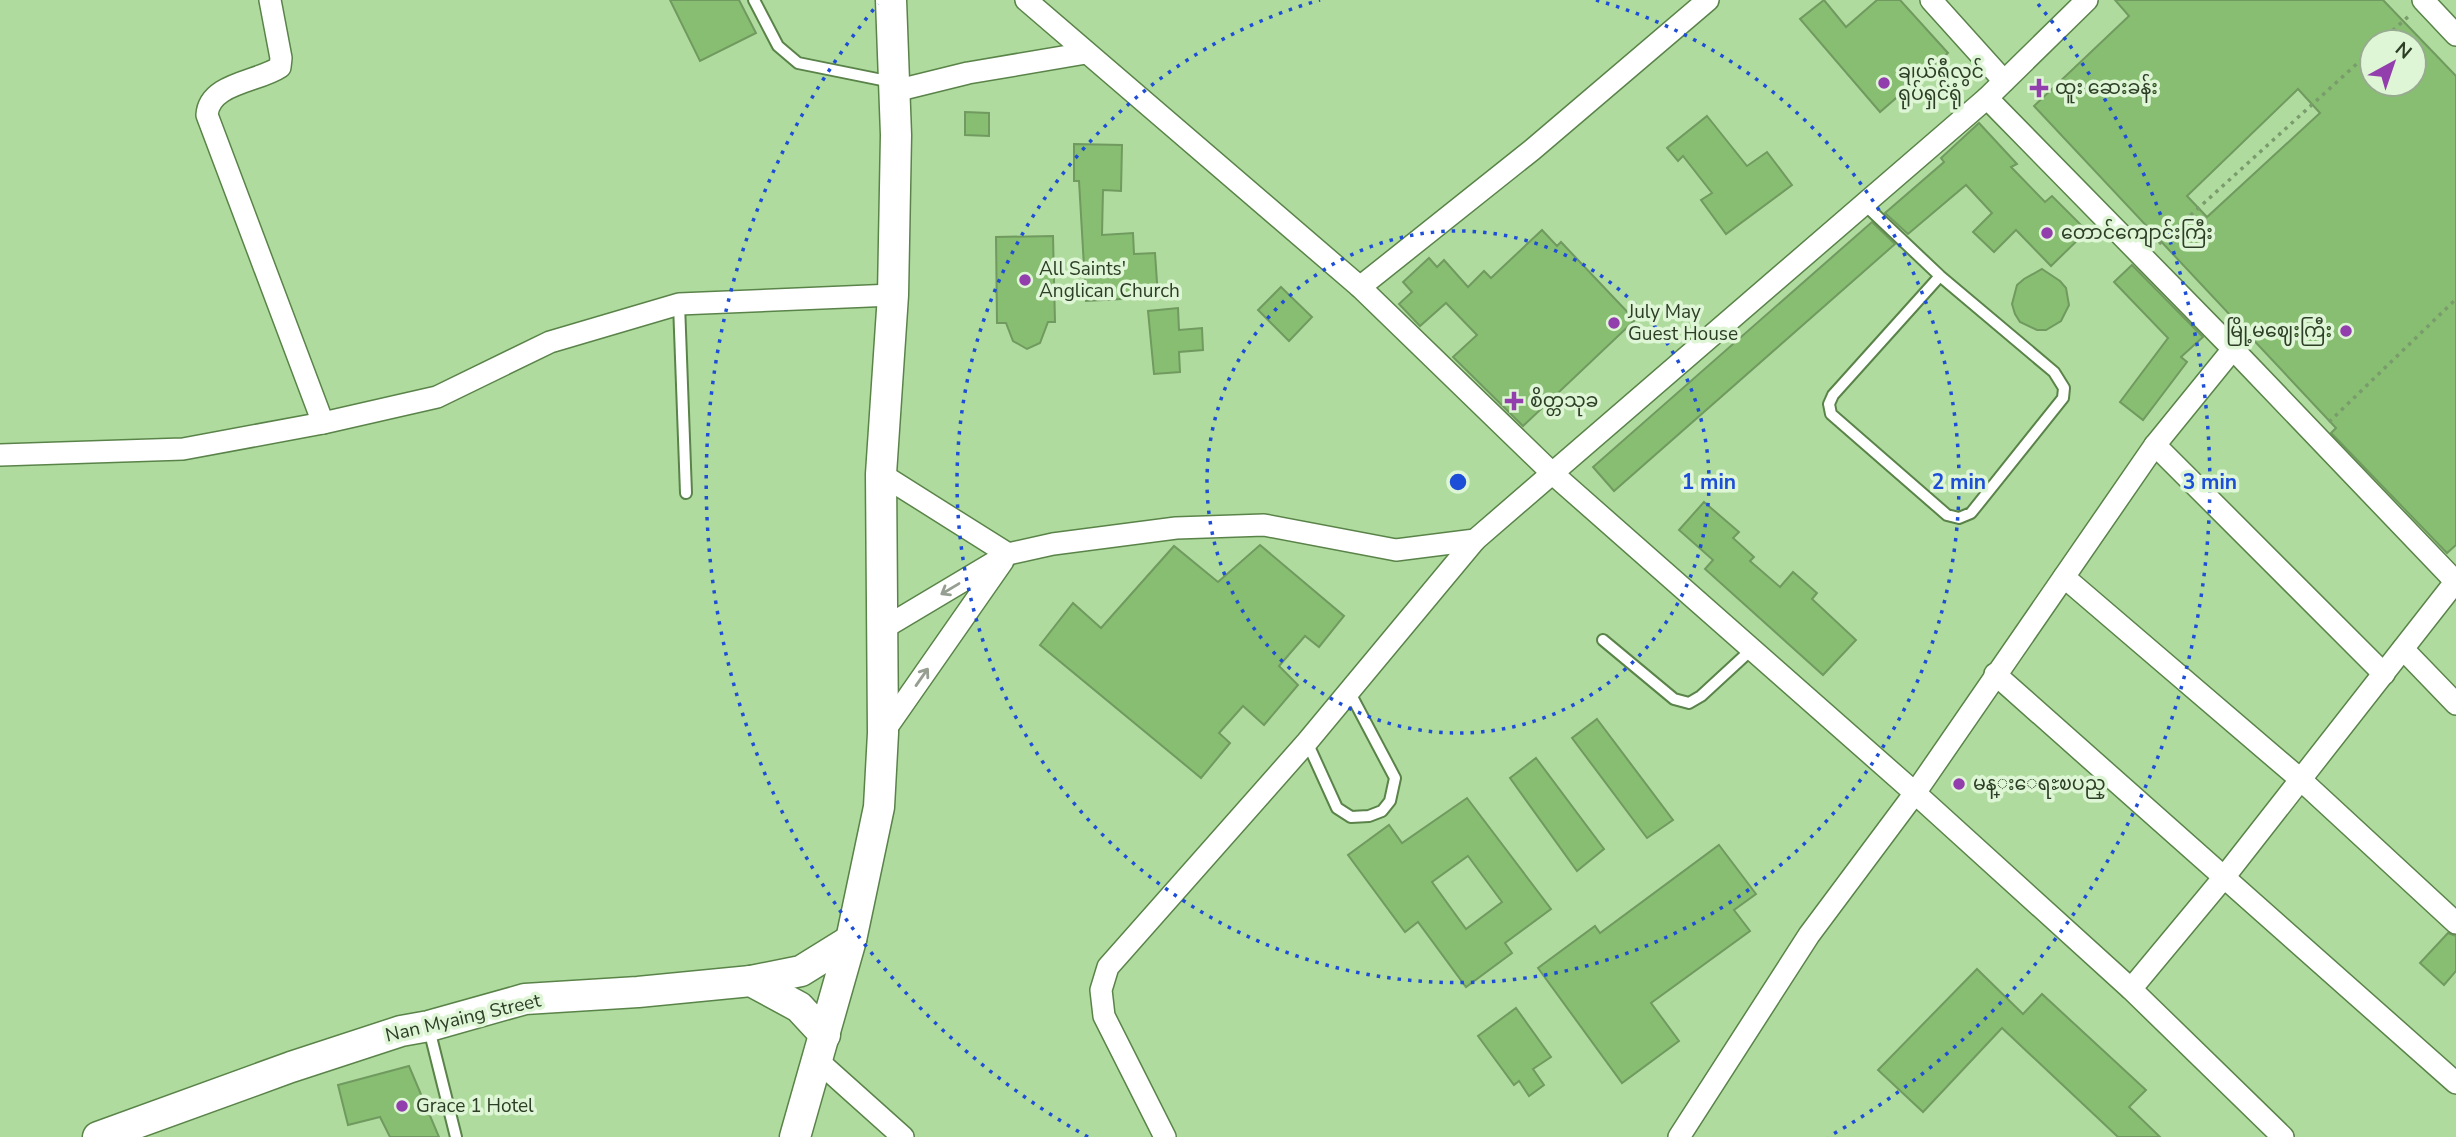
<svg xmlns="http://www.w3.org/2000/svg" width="2456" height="1137" font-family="'Nunito Sans','Noto Sans Myanmar',sans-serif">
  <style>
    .building { fill: #87be71; stroke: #709a5f; stroke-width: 2; fill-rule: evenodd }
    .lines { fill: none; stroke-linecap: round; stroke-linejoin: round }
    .lane-casing { stroke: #5a8349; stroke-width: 14 }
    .street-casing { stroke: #5a8349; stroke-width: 24 }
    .secondary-casing { stroke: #5a8349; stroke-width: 33 }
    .path { stroke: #7a9c6d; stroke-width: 3.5; stroke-dasharray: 3.5 5; stroke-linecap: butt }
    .lane { stroke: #fff; stroke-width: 10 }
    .street { stroke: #fff; stroke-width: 21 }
    .secondary { stroke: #fff; stroke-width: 30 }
    .oneway { stroke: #969e92 }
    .ring { fill: none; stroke: #1d4ed8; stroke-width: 3.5; stroke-dasharray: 3.5 7 }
    .poi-dot { fill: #923ead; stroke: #dff6d6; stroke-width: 2.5 }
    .labels { text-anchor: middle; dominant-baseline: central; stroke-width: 7; stroke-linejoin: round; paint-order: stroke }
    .poi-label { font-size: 19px; fill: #2c3e25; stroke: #dff6d6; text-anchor: start }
    .street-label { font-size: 19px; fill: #2c3e25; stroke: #dff6d6 }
    .centre { fill: #1d4ed8; stroke: #dff6d6; stroke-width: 3.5 }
    .ring-label { font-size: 21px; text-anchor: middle; font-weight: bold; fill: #1d4ed8; stroke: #dff6d6; stroke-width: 7; stroke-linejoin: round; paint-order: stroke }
  </style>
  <rect width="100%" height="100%" fill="#afdc9e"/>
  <!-- building -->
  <g class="building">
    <polygon points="670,0 739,0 756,33 700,61"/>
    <polygon points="1824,0 1846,27 1877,0 1900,0 1948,53 1880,112 1800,19"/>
    <path d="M2115,0H2383L2456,76V545L2447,553L2331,433L2336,428L2034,106L2129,16ZM2372,42H2414V84H2372ZM2298,89L2320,113L2207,217L2187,196Z"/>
    <polygon points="965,112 989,113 989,136 965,135"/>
    <polygon points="1707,116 1747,166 1767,152 1792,185 1726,234 1701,200 1712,193 1683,156 1678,161 1667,148"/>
    <polygon points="1979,123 2017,164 2011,167 2045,202 2052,196 2087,231 2051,266 2016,230 1994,252 1973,232 1992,213 1966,185 1908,234 1885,213 1944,162 1941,158"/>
    <polygon points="1074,144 1122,145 1121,191 1103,190 1102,235 1133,233 1134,254 1155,253 1158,297 1086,301 1079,181 1074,181"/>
    <polygon points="1872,222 1895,244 1614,491 1593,467"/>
    <polygon points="1542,230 1557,246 1561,242 1635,320 1523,426 1453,357 1477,335 1446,303 1420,326 1399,304 1412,292 1403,282 1429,258 1437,267 1444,260 1468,287 1484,271 1491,278"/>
    <polygon points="1053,236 1055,322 1048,322 1040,343 1027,349 1013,341 1006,323 997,323 996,237"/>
    <polygon points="2132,265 2203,337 2181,357 2187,362 2143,420 2120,402 2168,338 2114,282"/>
    <polygon points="2042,269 2060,281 2066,288 2069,305 2061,321 2046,330 2037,330 2020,322 2015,314 2012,304 2017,285 2024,279"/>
    <polygon points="1281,287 1312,317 1289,341 1258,310"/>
    <polygon points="1178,308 1179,330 1202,328 1203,350 1179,352 1180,372 1154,374 1148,311"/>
    <polygon points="1704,502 1739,532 1733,538 1754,557 1750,561 1780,587 1793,572 1817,593 1812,599 1856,640 1823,675 1705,569 1713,560 1679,530"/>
    <polygon points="1260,545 1344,616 1319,647 1305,636 1279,666 1298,685 1264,725 1243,706 1219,733 1230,743 1201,778 1040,645 1073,603 1101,628 1174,546 1218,582"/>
    <polygon points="1597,719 1673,820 1647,838 1572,738"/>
    <polygon points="1536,758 1604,849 1577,871 1510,778"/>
    <path d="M1467,798L1551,909L1505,943L1512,953L1466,987L1418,922L1405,932L1348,855L1389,825L1402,843ZM1468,856L1502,902L1466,929L1432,882Z"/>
    <polygon points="1719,845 1756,894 1734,910 1750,931 1651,1003 1679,1041 1622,1083 1538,968 1595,926 1600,933"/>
    <polygon points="2448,933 2456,936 2456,971 2444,985 2420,963"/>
    <polygon points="1977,969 2023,1014 2042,994 2146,1090 2129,1107 2160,1137 2118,1137 2002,1028 1923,1112 1878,1070"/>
    <polygon points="1516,1008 1551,1057 1533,1069 1544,1085 1529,1096 1519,1081 1514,1085 1478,1036"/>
    <polygon points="409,1066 439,1137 390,1137 380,1117 348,1125 338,1085"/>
  </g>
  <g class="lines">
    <defs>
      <g id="lane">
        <polyline points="754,0 778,46 798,63 892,82"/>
        <polyline points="1864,204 1940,276 2054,372 2064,388 2063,398 1971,513 1959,518 1947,515 1831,414 1829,404 1833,395 1940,276"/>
        <polyline points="679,304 686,493"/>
        <polyline points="1603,640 1674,699 1689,703 1701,696 1752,649"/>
        <polyline points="1307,742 1337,808 1351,817 1369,816 1382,811 1390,801 1395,778 1349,691"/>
        <polyline points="429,1029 456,1137"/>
      </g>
      <g id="street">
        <path d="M270,0L281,58L280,67C258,82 209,83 207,115L323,423"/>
        <polyline points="1026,0 1360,287 1552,473 1915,793 2131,989 2283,1137"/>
        <polyline points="1931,0 2004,81"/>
        <polyline points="2423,0 2456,35"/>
        <polyline points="895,91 968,73 1086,53"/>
        <polyline points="1987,98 2233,349 2455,581"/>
        <polyline points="1360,287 1532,150 1708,0"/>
        <polyline points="2155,445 2384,674"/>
        <polyline points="0,455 183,449 323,423 437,397 550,342 679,304 893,295"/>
        <polyline points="881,474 1008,554"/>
        <polyline points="2064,577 2300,779 2456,923"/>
        <polyline points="884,628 1008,554 1053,544 1176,528 1264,525 1396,550 1475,540 1987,98 2087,0"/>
        <polyline points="2403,649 2456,704"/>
        <polyline points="1995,674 2456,1083"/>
        <polyline points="883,733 1003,561"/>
        <polyline points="2131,989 2225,876 2456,581"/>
        <polyline points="817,1060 903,1137"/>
        <polyline points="1165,1137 1104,1016 1101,990 1108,967 1307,742 1475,540"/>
        <polyline points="1679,1137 1809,935 1915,793 2155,445 2233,349"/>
      </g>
      <g id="secondary">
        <polyline points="751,981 801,971 851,940"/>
        <polyline points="98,1137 291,1067 401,1031 429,1026 525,999 638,992 751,981 799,1007 825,1035"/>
        <polyline points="795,1137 851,940 879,807 883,733 881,474 893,295 896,135 891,0"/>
      </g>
    </defs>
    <!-- lane casing -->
    <use href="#lane" class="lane-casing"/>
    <!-- street casing -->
    <use href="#street" class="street-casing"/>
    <!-- secondary casing -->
    <use href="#secondary" class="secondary-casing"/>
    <!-- path -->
    <g class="path">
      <polyline points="2380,42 2410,15"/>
      <polyline points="2159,244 2372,50"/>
      <polyline points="2329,422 2456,299"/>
    </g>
    <!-- lane -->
    <use href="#lane" class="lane"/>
    <!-- street -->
    <use href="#street" class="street"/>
    <!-- secondary -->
    <use href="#secondary" class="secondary"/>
  </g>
  <!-- one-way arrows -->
  <defs><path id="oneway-shaft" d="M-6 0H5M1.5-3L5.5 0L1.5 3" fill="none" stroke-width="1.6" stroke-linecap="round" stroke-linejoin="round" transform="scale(1.75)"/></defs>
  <g class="oneway">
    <use href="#oneway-shaft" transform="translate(950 589) rotate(149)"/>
    <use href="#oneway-shaft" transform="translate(922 677) rotate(-55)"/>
  </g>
  <!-- distance rings -->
  <g class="ring">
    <circle cx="1458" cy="482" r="251"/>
    <path d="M1596 0A501 501 0 1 1 1320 0"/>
    <path d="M1088 1137A752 752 0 0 1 878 4M2038 4A752 752 0 0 1 1828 1137"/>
  </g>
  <!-- markers -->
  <g class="poi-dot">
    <circle cx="1884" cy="83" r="7"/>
    <path d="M2035.5 77.5h7v7h7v7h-7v7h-7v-7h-7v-7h7z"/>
    <circle cx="2047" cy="233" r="7"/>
    <circle cx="1025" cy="280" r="7"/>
    <circle cx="1614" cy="323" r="7"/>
    <circle cx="2346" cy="331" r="7"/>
    <path d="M1510.5 390.5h7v7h7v7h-7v7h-7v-7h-7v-7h7z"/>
    <circle cx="1959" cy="784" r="7"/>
    <circle cx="402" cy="1106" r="7"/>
  </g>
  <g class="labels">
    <!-- poi labels -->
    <g class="poi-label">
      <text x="1898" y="72">ချယ်ရီလွင်<tspan x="1898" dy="22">ရုပ်ရှင်ရုံ</tspan></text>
      <text x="2055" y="88">ထူး ဆေးခန်း</text>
      <text x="2061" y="233">တောင်ကျောင်းကြီး</text>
      <text x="1039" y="269">All Saints'<tspan x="1039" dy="22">Anglican Church</tspan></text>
      <text x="1628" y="312">July May<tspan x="1628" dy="22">Guest House</tspan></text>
      <text x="2332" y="331" text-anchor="end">မြို့မဈေးကြီး</text>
      <text x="1530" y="401">စိတ္တသုခ</text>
      <text x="1973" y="784">မန္းေရႊၿပည္</text>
      <text x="416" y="1106">Grace 1 Hotel</text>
    </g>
    <!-- street labels -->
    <g class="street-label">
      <text transform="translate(463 1018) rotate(-13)">Nan Myaing Street</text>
    </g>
  </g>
  <circle cx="1458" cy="482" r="10" class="centre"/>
  <g class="ring-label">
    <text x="1709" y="489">1 min</text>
    <text x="1959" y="489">2 min</text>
    <text x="2210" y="489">3 min</text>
  </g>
  <!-- north arrow -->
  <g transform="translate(2393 63) rotate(40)"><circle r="33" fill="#dff6d6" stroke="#97ac8f" stroke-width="2"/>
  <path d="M0-5L12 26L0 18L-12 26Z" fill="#923ead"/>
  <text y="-10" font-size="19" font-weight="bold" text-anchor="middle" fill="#2c3e25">N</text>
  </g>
</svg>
